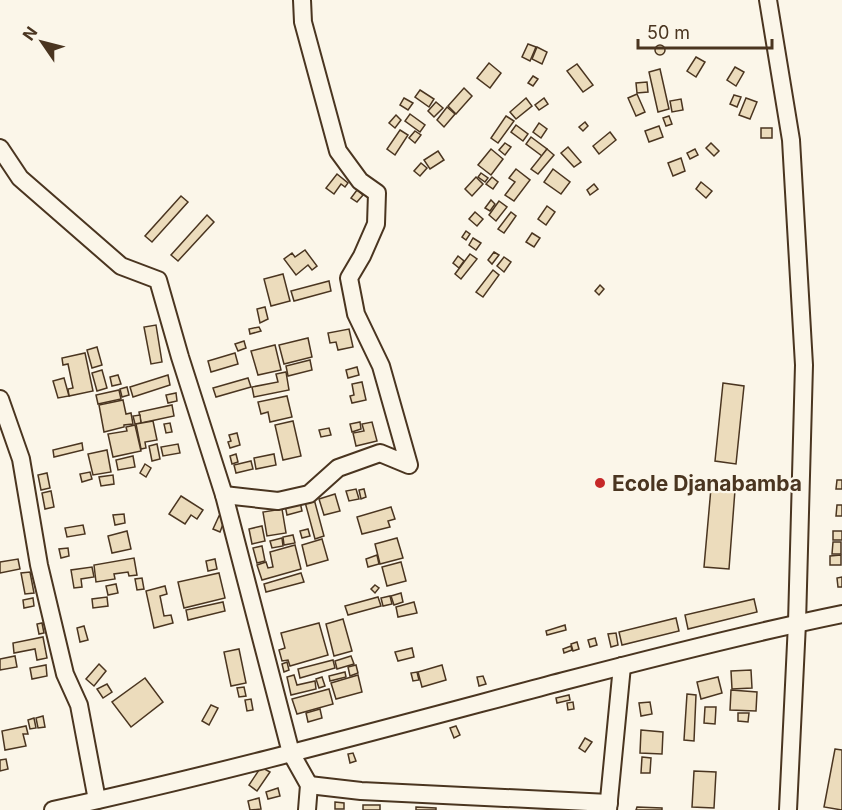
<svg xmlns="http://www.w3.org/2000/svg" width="842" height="810" font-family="Inter,sans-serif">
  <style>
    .building { fill: #ecdcbc; stroke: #4a3520; stroke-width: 1.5 }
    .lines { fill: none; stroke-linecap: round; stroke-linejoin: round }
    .minor-casing { stroke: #4a3520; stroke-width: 20 }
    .minor { stroke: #fbf6e9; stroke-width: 16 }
    .poi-dot { fill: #c62828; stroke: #fbf6e9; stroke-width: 2 }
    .labels { text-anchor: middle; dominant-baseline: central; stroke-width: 4.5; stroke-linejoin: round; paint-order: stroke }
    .poi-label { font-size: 21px; font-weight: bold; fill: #4a3520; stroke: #fbf6e9; text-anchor: start }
  </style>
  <rect width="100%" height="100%" fill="#fbf6e9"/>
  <!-- building -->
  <g class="building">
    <polygon points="528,44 536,47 530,61 522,57"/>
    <circle cx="660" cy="50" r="5"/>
    <polygon points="537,47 547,52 542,64 532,59"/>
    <polygon points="696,57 705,62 696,77 687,71"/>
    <polygon points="489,63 501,73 490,88 477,78"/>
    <polygon points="577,64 593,85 583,92 567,71"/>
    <polygon points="735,67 744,72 736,86 727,80"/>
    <polygon points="660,69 669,109 658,112 649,72"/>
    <polygon points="533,76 538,79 533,86 528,83"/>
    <polygon points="647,82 648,92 637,93 636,83"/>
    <polygon points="464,88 472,96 456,114 448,106"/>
    <polygon points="420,90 434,99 429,107 415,97"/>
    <polygon points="637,94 645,112 636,116 628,98"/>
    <polygon points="734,95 741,97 737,107 730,104"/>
    <polygon points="404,98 413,103 408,110 400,105"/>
    <polygon points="526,98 532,106 516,119 510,112"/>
    <polygon points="544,98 548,104 539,110 535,105"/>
    <polygon points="746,98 757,102 750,119 739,115"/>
    <polygon points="681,99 683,110 672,112 670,101"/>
    <polygon points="436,102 443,108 434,117 428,111"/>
    <polygon points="447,107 455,114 444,127 437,120"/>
    <polygon points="410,114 425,125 420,132 405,121"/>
    <polygon points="396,115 401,120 395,128 389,123"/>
    <polygon points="506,116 514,121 498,143 491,138"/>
    <polygon points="669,116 672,124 666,126 663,118"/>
    <polygon points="585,122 588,126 583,131 579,127"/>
    <polygon points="539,123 547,129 541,138 533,132"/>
    <polygon points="516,125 528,134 523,141 511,132"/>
    <polygon points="659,126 663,137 649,142 645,131"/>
    <rect x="761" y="128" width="11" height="10"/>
    <polygon points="400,130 408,135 395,155 387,149"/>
    <polygon points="415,131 421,135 415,143 409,138"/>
    <polygon points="610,132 616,140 599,154 593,146"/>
    <polygon points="531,137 547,149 542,156 526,144"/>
    <polygon points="505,143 511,147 505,155 499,150"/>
    <polygon points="711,143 719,151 714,156 706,148"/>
    <polygon points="568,147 581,162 574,167 561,153"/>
    <polygon points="491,149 503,159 491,175 478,165"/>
    <polygon points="547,149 554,155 538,174 531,169"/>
    <polygon points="695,149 698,155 690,159 687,153"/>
    <polygon points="438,151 444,160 430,169 424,160"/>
    <polygon points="681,158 685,171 673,176 668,163"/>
    <polygon points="421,163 427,168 420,176 414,171"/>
    <polygon points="516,169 530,180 514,201 505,195 515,182 509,178"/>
    <polygon points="553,169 570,182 561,194 544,182"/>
    <polygon points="481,173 488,178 485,182 478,177"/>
    <polygon points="337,174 348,183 345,187 341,184 334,194 326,188"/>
    <polygon points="476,177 483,184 472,196 465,189"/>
    <polygon points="492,177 498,182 493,189 486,184"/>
    <polygon points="701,182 712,191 706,198 696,189"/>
    <polygon points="594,184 598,189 590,195 587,190"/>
    <polygon points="357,190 363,195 357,202 351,198"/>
    <polygon points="181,196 188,202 152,242 145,236"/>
    <polygon points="491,200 495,204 490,211 485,208"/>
    <polygon points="499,201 507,207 496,221 489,215"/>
    <polygon points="547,206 555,212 546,225 538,219"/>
    <polygon points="475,212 483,219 477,226 469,219"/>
    <polygon points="511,212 516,216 504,233 498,229"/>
    <polygon points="207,215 214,222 178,261 171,255"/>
    <polygon points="466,231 470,234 466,240 462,237"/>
    <polygon points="532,233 540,238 534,247 526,242"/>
    <polygon points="473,238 481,243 476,250 469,245"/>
    <polygon points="305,250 317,266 312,270 308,265 296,275 284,259 292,253 295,257"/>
    <polygon points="494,252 499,255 492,264 488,260"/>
    <polygon points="470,254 477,259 461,279 455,274"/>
    <polygon points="458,256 464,261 459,268 453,263"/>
    <polygon points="504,257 511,262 504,272 497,266"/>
    <polygon points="493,270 499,275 483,297 476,292"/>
    <polygon points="283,274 290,301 271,306 264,279"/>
    <polygon points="329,281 331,291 294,301 291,291"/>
    <polygon points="600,285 604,289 599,295 595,291"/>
    <polygon points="265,307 268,319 260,323 257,309"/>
    <polygon points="156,325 162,362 151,364 144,327"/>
    <polygon points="259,327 261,331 250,334 249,329"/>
    <polygon points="349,329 353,347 338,350 336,342 330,343 328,333"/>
    <polygon points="308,338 312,357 284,364 279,345"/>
    <polygon points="244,341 246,348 238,351 235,344"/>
    <polygon points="275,345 281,370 258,375 251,351"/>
    <polygon points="97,347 102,365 92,368 87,350"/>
    <polygon points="85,353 93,391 69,396 68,389 73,388 68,364 63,365 62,358"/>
    <polygon points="235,353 238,364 211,372 208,361"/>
    <polygon points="310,360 312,370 288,376 286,366"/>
    <polygon points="357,367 359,375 348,378 346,370"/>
    <polygon points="102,370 107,388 97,391 92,373"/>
    <polygon points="286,372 289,390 254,397 252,387 278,382 276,374"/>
    <polygon points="118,375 121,384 112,386 110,377"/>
    <polygon points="168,375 170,385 133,397 130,387"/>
    <polygon points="64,378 69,396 58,398 53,381"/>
    <polygon points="248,378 251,387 216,397 213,388"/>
    <polygon points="362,382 366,400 352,403 350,396 354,395 352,384"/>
    <polygon points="723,383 744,386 736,464 715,461"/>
    <polygon points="127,387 129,395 122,397 120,389"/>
    <polygon points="119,390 121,399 98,404 96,395"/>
    <polygon points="176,393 177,401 168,403 166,395"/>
    <polygon points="287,396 292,417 270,422 268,412 261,414 258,402"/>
    <polygon points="123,400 126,414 131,413 133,424 124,425 124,427 104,432 99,405"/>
    <polygon points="172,405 174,416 141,423 139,412"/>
    <polygon points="140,415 141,423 135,424 133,416"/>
    <polygon points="153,421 157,440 145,442 146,448 141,449 136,424"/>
    <polygon points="293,421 301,456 283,460 275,425"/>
    <polygon points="360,422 361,429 352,432 350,424"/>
    <polygon points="372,422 377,441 356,446 353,433 364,431 362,424"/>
    <polygon points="170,423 172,432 166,433 164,424"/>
    <polygon points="135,425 141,451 113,457 108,434 127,431 126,427"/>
    <polygon points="329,428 331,435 321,437 319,430"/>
    <polygon points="237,433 240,445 230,448 228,442 231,441 229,435"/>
    <polygon points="82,443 83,450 54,457 53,450"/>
    <polygon points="157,444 160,459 152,461 149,446"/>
    <polygon points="178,444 180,453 163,456 161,447"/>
    <polygon points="107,450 111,472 93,475 88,454"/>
    <polygon points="236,454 238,462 232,464 230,456"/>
    <polygon points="274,454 276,465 256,469 254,458"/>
    <polygon points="133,456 135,467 118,470 116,460"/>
    <polygon points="251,461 253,469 236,473 234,465"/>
    <polygon points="145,464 151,468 146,477 140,473"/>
    <polygon points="90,472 92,479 82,482 80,474"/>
    <polygon points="47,473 50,488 41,490 38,475"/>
    <polygon points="113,475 114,484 101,486 99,477"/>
    <polygon points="837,480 842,480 842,489 836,489"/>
    <polygon points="711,488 735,490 729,569 704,567"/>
    <polygon points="356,489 359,499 349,501 346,491"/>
    <polygon points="364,489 366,497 361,499 359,490"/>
    <polygon points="51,491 54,507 45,509 42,493"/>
    <polygon points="335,494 340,511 324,515 319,499"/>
    <polygon points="181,496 203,510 197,519 191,515 185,524 169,514"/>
    <polygon points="314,499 324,536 315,539 305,502"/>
    <polygon points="300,502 302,511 287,515 285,505"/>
    <polygon points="837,505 842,505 842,516 836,516"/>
    <polygon points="391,507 395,519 388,521 390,527 362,534 357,517"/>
    <polygon points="282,509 286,533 267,536 263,512"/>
    <polygon points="124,514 125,523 115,525 113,515"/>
    <polygon points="219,516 225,519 220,532 213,529"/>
    <polygon points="83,525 85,534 67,537 65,528"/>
    <polygon points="262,526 265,541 252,544 249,529"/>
    <polygon points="308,529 310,536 302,538 300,531"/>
    <polygon points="127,531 131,549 112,553 108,536"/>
    <rect x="833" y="531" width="9" height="9"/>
    <polygon points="293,535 295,543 284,545 283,537"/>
    <polygon points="282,538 283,546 272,548 270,541"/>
    <polygon points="397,538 403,558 380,564 375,544"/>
    <polygon points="322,539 328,560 307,566 302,545"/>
    <polygon points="833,542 841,542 841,554 832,554"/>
    <polygon points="295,545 301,569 262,580 257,565 266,562 268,568 273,567 270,552"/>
    <polygon points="262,546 265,561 257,563 253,548"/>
    <polygon points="68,548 69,556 61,558 59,549"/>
    <polygon points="377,555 379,564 368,567 366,559"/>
    <polygon points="841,555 841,565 830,565 830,556"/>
    <polygon points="134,558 137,575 129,576 128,572 114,574 115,579 96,582 94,565"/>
    <polygon points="18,559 20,569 0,573 0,562"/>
    <polygon points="215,559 217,569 208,571 206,561"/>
    <polygon points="401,562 406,581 387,586 382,567"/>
    <polygon points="92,567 94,577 81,579 82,587 74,588 71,570"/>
    <polygon points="30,572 34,593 25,594 21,573"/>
    <polygon points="219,573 225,598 184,608 178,582"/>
    <polygon points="301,573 304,582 266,592 264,584"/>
    <polygon points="842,577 842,587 838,587 837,578"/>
    <polygon points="142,578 144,589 137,590 135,579"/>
    <polygon points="116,584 118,593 108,595 106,586"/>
    <polygon points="375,585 379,588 375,593 371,589"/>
    <polygon points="165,586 167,594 160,596 164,616 171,615 173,623 154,628 146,591"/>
    <polygon points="401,593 403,602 394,605 391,596"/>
    <polygon points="390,596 392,604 383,606 381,598"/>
    <polygon points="107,597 108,606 93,608 92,599"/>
    <polygon points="378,597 381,606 348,615 345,606"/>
    <polygon points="33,598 34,606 24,608 23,600"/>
    <polygon points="754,599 757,612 688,629 685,615"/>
    <polygon points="223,602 225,611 188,620 186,610"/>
    <polygon points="414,602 417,613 398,617 396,607"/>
    <polygon points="676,618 679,631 622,645 619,632"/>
    <polygon points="343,619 352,651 334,656 326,624"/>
    <polygon points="42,623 44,633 39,634 37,624"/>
    <polygon points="319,623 328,655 290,666 288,660 282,661 279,650 285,648 281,633"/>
    <polygon points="565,625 566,630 547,635 546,631"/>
    <polygon points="84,626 88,640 80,642 77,628"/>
    <polygon points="616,633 618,645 611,647 608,634"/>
    <polygon points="43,637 47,658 37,660 35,649 14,653 13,643"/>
    <polygon points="595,638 597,645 590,647 588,640"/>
    <polygon points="577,642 579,649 573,651 571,644"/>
    <polygon points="571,646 572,650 564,653 563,649"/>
    <polygon points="412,648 414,657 398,661 395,652"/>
    <polygon points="239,649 246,683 231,686 224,652"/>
    <polygon points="15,656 17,667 0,670 0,659"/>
    <polygon points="351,656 354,664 337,669 335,661"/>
    <polygon points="333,660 335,668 300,678 298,669"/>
    <polygon points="287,662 289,670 284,672 282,664"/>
    <polygon points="99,664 106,671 94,686 86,679"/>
    <polygon points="46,665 47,676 32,679 30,668"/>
    <polygon points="356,665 358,673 350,676 348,667"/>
    <polygon points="442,665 446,680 422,687 418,672"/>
    <polygon points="751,670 752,688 732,689 731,671"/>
    <polygon points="345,672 346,677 330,681 329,676"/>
    <polygon points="417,672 419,680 413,681 411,673"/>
    <polygon points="294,675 297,685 315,681 316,689 291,695 287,677"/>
    <polygon points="358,675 362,692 336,699 331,683"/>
    <polygon points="483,676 486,684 479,686 477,677"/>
    <polygon points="322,677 325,686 319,688 316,679"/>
    <polygon points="718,677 722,693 701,699 697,682"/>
    <polygon points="145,678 163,702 131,727 112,702"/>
    <polygon points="107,684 112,692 103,698 97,689"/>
    <polygon points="244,687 246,696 239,697 237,688"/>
    <polygon points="329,689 333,704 297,714 292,699"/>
    <polygon points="731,690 757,692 756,711 730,710"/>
    <polygon points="687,694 696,695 694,741 684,740"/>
    <polygon points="569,695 570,700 557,703 556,698"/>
    <polygon points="251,699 253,710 247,711 245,700"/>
    <polygon points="573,702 574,709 568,710 567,703"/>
    <polygon points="650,702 652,714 641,716 639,703"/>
    <polygon points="211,705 218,708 209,725 202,721"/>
    <polygon points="705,707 716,707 715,724 704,723"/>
    <polygon points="320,709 322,718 308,722 306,713"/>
    <polygon points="738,713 749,713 748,722 738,721"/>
    <polygon points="43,716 45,727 38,728 36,718"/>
    <polygon points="34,718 36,728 30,729 28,720"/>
    <polygon points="26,726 28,734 23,734 26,746 5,750 2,731"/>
    <polygon points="456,726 460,735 454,738 450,728"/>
    <polygon points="641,730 663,732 662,754 640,753"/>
    <polygon points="585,738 592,742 585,752 579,748"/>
    <polygon points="835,749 842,750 842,810 824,807"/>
    <polygon points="353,753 356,761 350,763 348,754"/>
    <polygon points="642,757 651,758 650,773 641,773"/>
    <polygon points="6,759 8,769 0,771 0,760"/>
    <polygon points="261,767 270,772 257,791 249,785"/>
    <polygon points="694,771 716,772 714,808 692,807"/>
    <polygon points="278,788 280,796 268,799 266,792"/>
    <polygon points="259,798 261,809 250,810 248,801"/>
    <polygon points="335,802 344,803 344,809 335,809"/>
    <rect x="363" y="805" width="17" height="5"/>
    <polygon points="416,807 436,808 436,810 416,810"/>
    <polygon points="637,807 662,808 662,810 636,810"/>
  </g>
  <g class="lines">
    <defs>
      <g id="minor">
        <polyline points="768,0 791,140 804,365 797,623 788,810"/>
        <polyline points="0,148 20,178 121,266 158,280 180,357 224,495 291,753 309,785 307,810"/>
        <polyline points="0,399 21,459 39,565 65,674 79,705 97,800"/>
        <polyline points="224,495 278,501 309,494 338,468 380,453 409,465 381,366 356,314 349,278 362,256 376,224 377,193 360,181 338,151 303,22 302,0"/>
        <polyline points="309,785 361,791 609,803"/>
        <path d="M53,810C224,773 394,726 564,681C656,657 749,633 842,614"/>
        <polyline points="608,810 622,666"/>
      </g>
    </defs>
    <!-- minor casing -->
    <use href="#minor" class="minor-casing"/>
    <!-- minor -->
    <use href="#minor" class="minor"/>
  </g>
  <!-- markers -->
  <circle class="poi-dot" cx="600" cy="483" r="6"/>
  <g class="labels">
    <!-- poi labels -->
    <g class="poi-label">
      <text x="612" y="483">Ecole Djanabamba</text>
    </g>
  </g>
  <!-- north arrow -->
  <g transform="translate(42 42) rotate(305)" stroke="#fbf6e9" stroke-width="4.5" paint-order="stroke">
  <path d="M0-4.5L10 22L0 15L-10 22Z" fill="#4a3520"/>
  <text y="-9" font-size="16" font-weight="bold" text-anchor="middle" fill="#4a3520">N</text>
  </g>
  <!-- scale -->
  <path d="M638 39v9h134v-9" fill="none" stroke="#4a3520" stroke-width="3"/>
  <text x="647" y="39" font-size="18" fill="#4a3520" stroke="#fbf6e9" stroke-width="4.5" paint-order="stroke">50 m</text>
</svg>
